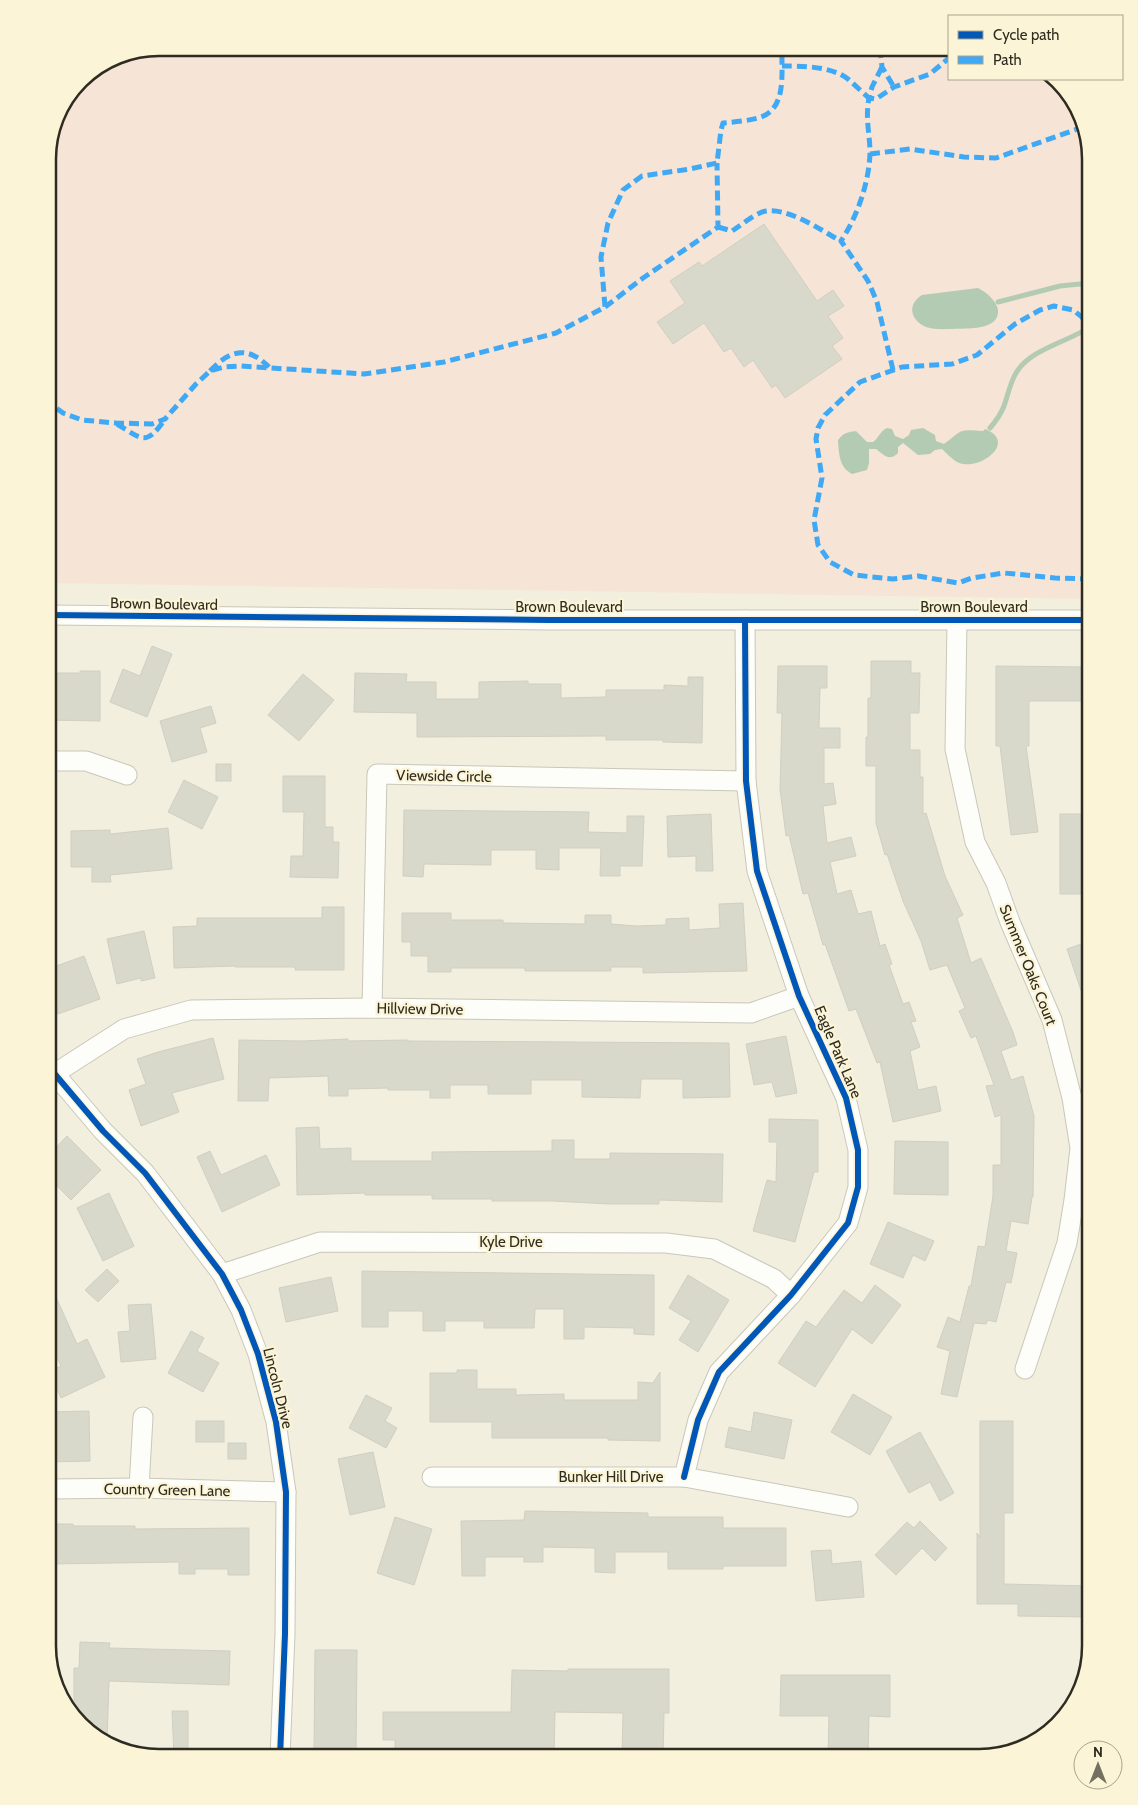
<svg xmlns="http://www.w3.org/2000/svg" width="1138" height="1805" font-family="Cabin,sans-serif">
  <style>
    .green { fill: #f6e4d7 }
    .water { fill: #b4cbb3 }
    .lines { fill: none; stroke-linecap: round; stroke-linejoin: round }
    .stream { stroke: #b4cbb3; stroke-width: 5 }
    .building { fill: #d9d9cb; stroke: #cfcfc2 }
    .minor-casing { stroke: #cac7b9; stroke-width: 21 }
    .minor { stroke: #fdfdfa; stroke-width: 19 }
    .quiet { stroke: #3fa9f5; stroke-width: 5; stroke-dasharray: 10 5; stroke-linecap: butt }
    .cycleway-casing { stroke: #fbf4d6; stroke-width: 9 }
    .cycleway { stroke: #0057b8; stroke-width: 6 }
    .labels { text-anchor: middle; dominant-baseline: central; stroke-width: 4.5; stroke-linejoin: round; paint-order: stroke }
    .street-label { font-size: 15px; fill: #2e2b20; stroke: #fbf4d6 }
    .rim { fill: none; stroke: #2e2b20; stroke-width: 2.5 }
  </style>
  <rect width="100%" height="100%" fill="#f3efde"/>
  <!-- green -->
  <polygon class="green" points="159,48 949,48 949,79 1052,79 1079,109 1090,159 1090,599 48,583 48,152 56,116 80,80 116,56"/>
  <!-- water -->
  <g class="water">
    <path d="M978,288C986,292 997,301 998,310C1000,331 965,328 953,329C944,329 934,330 926,327C910,320 907,304 922,295Z"/>
    <path d="M887,428L892,429L895,436L903,439L909,435L911,430L923,428L935,435L936,441L944,444C963,430 957,429 983,431L985,429C1019,442 978,473 957,462C952,459 946,453 942,449L935,450L930,454L918,455L903,443L898,447V453C889,462 884,455 876,449H869V463L867,470L852,474C839,467 839,454 838,440C843,433 848,432 856,431L867,442H873C879,438 879,432 887,428Z"/>
  </g>
  <g class="lines">
    <!-- stream -->
    <g class="stream">
      <polyline points="998,302 1060,286 1090,283"/>
      <path d="M990,428C996,421 1001,414 1004,406C1008,395 1010,383 1016,373C1030,349 1068,342 1090,327"/>
    </g>
  </g>
  <!-- building -->
  <g class="building">
    <polygon points="764,224 817,301 833,290 844,306 828,316 843,338 832,346 842,359 785,398 776,385 772,388 753,360 744,367 731,348 724,352 704,323 673,344 657,322 685,303 670,281 699,262 702,266"/>
    <polygon points="152,646 172,654 147,717 110,702 123,669 140,676"/>
    <polygon points="871,661 911,661 911,673 920,673 919,713 910,713 910,750 920,750 920,777 923,777 923,814 926,813 945,876 963,915 957,918 971,963 981,958 1013,1032 1017,1045 1001,1051 1011,1080 1023,1076 1034,1116 1033,1197 1032,1197 1028,1224 1011,1221 1006,1251 1017,1253 1011,1283 1006,1282 996,1322 988,1320 986,1324 974,1323 957,1397 941,1394 950,1351 937,1347 948,1317 960,1322 969,1286 971,1286 978,1246 985,1247 993,1196 993,1165 1001,1165 1001,1115 995,1117 986,1086 994,1085 976,1036 971,1038 959,1011 965,1008 947,965 930,970 921,941 903,901 887,854 885,855 876,823 876,766 866,766 866,737 868,737 868,698 871,698"/>
    <polygon points="778,666 827,666 827,688 820,688 819,728 840,728 840,748 824,748 824,784 833,783 836,804 823,806 827,843 851,837 856,856 830,862 837,894 851,890 858,914 871,911 880,946 885,944 892,964 889,965 903,1004 909,1002 916,1021 911,1022 920,1047 910,1051 918,1090 936,1086 941,1111 893,1122 880,1062 877,1063 856,1009 849,1011 825,944 823,945 808,893 803,894 789,835 786,836 780,789 782,713 777,713"/>
    <polygon points="996,666 1090,667 1090,701 1029,701 1029,746 1026,746 1038,832 1011,835 1000,746 996,746"/>
    <polygon points="80,671 100,671 100,721 48,720 48,673 80,673"/>
    <polygon points="355,673 407,674 406,682 436,682 436,699 479,699 479,682 528,681 528,684 561,684 561,698 606,697 606,690 664,690 664,685 688,686 688,677 703,677 702,743 663,742 663,740 606,740 606,736 417,737 417,713 354,712"/>
    <polygon points="303,674 334,700 299,741 268,715"/>
    <polygon points="211,706 216,723 200,728 207,752 172,762 160,721"/>
    <rect x="216" y="764" width="15" height="17"/>
    <polygon points="283,776 325,776 325,827 333,827 333,842 339,842 338,878 290,877 291,856 303,856 304,812 283,812"/>
    <polygon points="184,780 218,797 202,829 168,812"/>
    <polygon points="404,810 589,812 588,832 627,833 627,816 644,816 642,866 620,866 620,876 600,876 601,848 559,848 559,870 536,869 536,850 491,850 491,865 424,864 423,877 403,876"/>
    <polygon points="711,814 713,871 696,871 696,856 668,857 667,816"/>
    <rect x="1060" y="814" width="30" height="80"/>
    <polygon points="168,828 172,869 110,875 111,882 92,882 92,867 71,867 71,831 110,830 110,834"/>
    <polygon points="743,903 747,971 643,973 643,967 611,967 611,971 525,971 525,968 451,968 451,972 428,972 428,956 411,956 411,942 402,942 402,913 451,913 451,920 503,920 503,923 585,924 585,915 611,915 611,924 637,926 666,925 666,919 689,918 689,930 720,928 719,904"/>
    <polygon points="322,907 344,907 344,970 295,970 295,967 235,967 235,966 174,968 173,927 197,926 197,918 322,918"/>
    <polygon points="144,931 155,978 141,981 141,978 117,984 107,939"/>
    <polygon points="1090,941 1090,1011 1088,1011 1067,949"/>
    <polygon points="84,956 100,999 58,1014 48,988 48,969"/>
    <polygon points="786,1036 797,1093 776,1097 772,1082 754,1085 746,1044"/>
    <polygon points="213,1038 224,1079 172,1093 179,1112 141,1126 129,1090 146,1084 137,1059 158,1052"/>
    <polygon points="348,1039 348,1041 408,1040 408,1041 729,1043 730,1097 683,1098 683,1079 641,1079 640,1098 582,1097 582,1080 531,1080 531,1094 488,1094 488,1085 450,1085 450,1098 430,1098 430,1090 388,1090 388,1088 348,1089 348,1096 329,1096 328,1076 269,1078 268,1101 238,1101 239,1040 303,1041"/>
    <polygon points="769,1119 818,1120 818,1172 814,1172 795,1242 753,1231 767,1180 776,1182 777,1142 769,1142"/>
    <polygon points="319,1127 320,1149 351,1148 351,1161 432,1161 432,1152 552,1151 552,1140 574,1140 574,1159 610,1159 610,1153 723,1154 722,1202 659,1200 659,1204 610,1204 552,1201 492,1201 492,1199 432,1199 432,1195 365,1195 365,1193 297,1195 296,1128"/>
    <polygon points="67,1136 101,1170 71,1200 48,1177 48,1156"/>
    <polygon points="895,1141 948,1142 948,1195 894,1194"/>
    <polygon points="210,1151 221,1175 266,1155 280,1185 222,1212 197,1157"/>
    <polygon points="109,1193 134,1246 103,1261 77,1208"/>
    <polygon points="888,1222 934,1241 925,1261 913,1255 903,1278 870,1264"/>
    <polygon points="107,1269 119,1281 98,1302 85,1290"/>
    <polygon points="362,1271 654,1275 654,1335 634,1334 634,1328 584,1327 584,1339 564,1339 564,1309 535,1309 534,1328 484,1328 484,1321 445,1321 445,1331 423,1331 423,1311 388,1311 388,1327 362,1327"/>
    <polygon points="688,1275 729,1300 698,1352 679,1340 691,1321 669,1308"/>
    <polygon points="331,1277 338,1311 286,1322 279,1288"/>
    <polygon points="48,1279 77,1344 87,1339 105,1377 61,1398 49,1372 61,1366 48,1337"/>
    <polygon points="875,1285 901,1305 872,1344 852,1329 815,1387 778,1363 806,1321 816,1327 844,1290 862,1303"/>
    <polygon points="151,1304 156,1359 121,1362 118,1332 130,1331 128,1305"/>
    <polygon points="191,1331 204,1338 197,1351 219,1363 203,1392 168,1373"/>
    <polygon points="457,1370 477,1370 477,1389 516,1389 516,1395 564,1394 564,1400 638,1400 638,1382 653,1383 660,1372 660,1441 608,1440 608,1438 492,1438 492,1422 430,1422 430,1373 457,1373"/>
    <polygon points="853,1394 892,1417 870,1455 831,1432"/>
    <polygon points="366,1395 392,1408 385,1421 397,1428 386,1448 349,1428"/>
    <polygon points="89,1411 90,1461 48,1462 48,1412"/>
    <polygon points="754,1412 792,1420 784,1459 725,1447 729,1427 751,1432"/>
    <rect x="196" y="1421" width="28" height="21"/>
    <polygon points="980,1421 1013,1421 1013,1513 1004,1513 1004,1584 1090,1586 1090,1617 1018,1616 1018,1604 977,1604 977,1533 980,1538"/>
    <polygon points="920,1432 954,1493 940,1501 930,1482 909,1493 886,1451"/>
    <rect x="228" y="1443" width="18" height="16"/>
    <polygon points="373,1452 385,1507 350,1515 338,1459"/>
    <polygon points="525,1511 648,1513 648,1517 723,1517 723,1528 786,1528 786,1566 723,1566 723,1569 668,1569 668,1552 615,1552 615,1573 595,1572 595,1548 543,1547 543,1562 524,1562 524,1557 485,1557 485,1576 462,1576 461,1521 524,1520"/>
    <polygon points="395,1517 432,1529 414,1585 377,1573"/>
    <polygon points="920,1521 947,1548 935,1561 922,1548 896,1575 875,1555 907,1522 914,1528"/>
    <polygon points="48,1524 73,1524 73,1526 135,1526 135,1529 249,1528 249,1575 228,1575 228,1569 195,1569 195,1574 179,1574 179,1562 48,1564"/>
    <polygon points="831,1550 832,1564 861,1561 864,1597 816,1601 811,1551"/>
    <polygon points="80,1642 110,1643 109,1648 230,1651 229,1685 109,1681 107,1742 97,1739 74,1712 74,1668 79,1668"/>
    <polygon points="315,1650 357,1650 356,1753 314,1753"/>
    <polygon points="568,1669 669,1669 669,1713 664,1713 663,1757 622,1757 623,1713 555,1712 554,1757 395,1756 395,1740 383,1740 383,1712 511,1712 512,1670 568,1671"/>
    <polygon points="781,1675 890,1675 890,1717 869,1716 868,1757 828,1757 829,1716 780,1716"/>
    <polygon points="172,1711 188,1711 188,1757 174,1757"/>
  </g>
  <g class="lines">
    <defs>
      <g id="minor">
        <polyline points="48,615 549,620 1090,620"/>
        <polyline points="957,620 955,749 975,842 996,883 1010,922 1052,1020 1072,1098 1080,1148 1074,1200 1067,1243 1025,1369"/>
        <polyline points="48,761 86,761 127,775"/>
        <polyline points="372,1008 377,774 746,781"/>
        <polyline points="48,1066 103,1131 145,1173 222,1274 241,1310 258,1354 276,1422 286,1492 285,1634 280,1757"/>
        <polyline points="54,1074 124,1029 191,1010 372,1008 751,1013 799,996"/>
        <polyline points="222,1274 320,1242 666,1243 714,1249 774,1279 791,1295"/>
        <polyline points="432,1477 684,1477 848,1507"/>
        <polyline points="684,1477 698,1420 719,1372 791,1295 848,1223 858,1187 858,1150 846,1098 799,996 757,871 746,781 745,620"/>
        <polyline points="139,1488 143,1417"/>
        <polyline points="48,1489 139,1488 286,1492"/>
      </g>
    </defs>
    <!-- minor casing -->
    <use href="#minor" class="minor-casing"/>
    <!-- minor -->
    <use href="#minor" class="minor"/>
    <!-- quiet -->
    <g class="quiet">
      <polyline points="880,48 882,67 894,87"/>
      <path d="M782,66C802,66 831,66 848,79C855,85 862,92 869,98L872,87L882,67"/>
      <polyline points="870,154 910,149 964,157 996,158 1083,127"/>
      <path d="M718,227L732,231C741,225 752,216 762,212C786,205 820,230 841,241"/>
      <polyline points="605,307 643,278 718,227 717,163"/>
      <path d="M893,370L877,302L868,281L841,241C857,217 869,183 870,153C870,133 865,120 869,98L876,99L894,87L930,74L949,58"/>
      <path d="M210,371C230,350 247,345 269,367"/>
      <path d="M48,397L51,404L63,413L82,420L116,423L152,424L165,419L196,384L210,371L224,367L241,366L364,374L444,362L556,333L605,307L601,257L608,223L623,190L642,176L690,169L717,163L721,130L723,123C734,122 747,121 758,118C788,110 781,72 782,48"/>
      <path d="M117,424C142,439 146,447 165,419"/>
      <polyline points="1090,579 1055,578 1004,573 972,578 958,583 918,576 893,579 854,575 830,562 818,545 814,520 822,478 816,439 818,428 825,415 860,382 902,367 952,364 977,355 1015,324 1040,310 1054,306 1073,310 1082,317 1090,331"/>
    </g>
    <defs>
      <g id="cycleway">
        <polyline points="48,615 549,620 1090,620"/>
        <polyline points="48,1066 103,1131 145,1173 222,1274 241,1310 258,1354 276,1422 286,1492 285,1634 280,1757"/>
        <polyline points="684,1477 698,1420 719,1372 791,1295 848,1223 858,1187 858,1150 846,1098 799,996 757,871 746,781 745,620"/>
      </g>
    </defs>
    <!-- cycleway casing -->
    <use href="#cycleway" class="cycleway-casing"/>
    <!-- cycleway -->
    <use href="#cycleway" class="cycleway"/>
  </g>
  <g class="labels">
    <!-- street labels -->
    <g class="street-label">
      <text transform="translate(164 604) rotate(1)">Brown Boulevard</text>
      <text x="569" y="607">Brown Boulevard</text>
      <text x="974" y="607">Brown Boulevard</text>
      <text transform="translate(444 776) rotate(1)">Viewside Circle</text>
      <text transform="translate(1028 965) rotate(68)">Summer Oaks Court</text>
      <text transform="translate(420 1009) rotate(1)">Hillview Drive</text>
      <text transform="translate(838 1052) rotate(67)">Eagle Park Lane</text>
      <text x="511" y="1242">Kyle Drive</text>
      <text transform="translate(278 1388) rotate(76)">Lincoln Drive</text>
      <text x="611" y="1477">Bunker Hill Drive</text>
      <text transform="translate(167 1490) rotate(1)">Country Green Lane</text>
    </g>
  </g>
  <!-- crop -->
  <path d="M0 0H1138V1805H0ZM159 56H979A103 103 0 0 1 1082 159V1646A103 103 0 0 1 979 1749H159A103 103 0 0 1 56 1646V159A103 103 0 0 1 159 56Z" fill="#fbf4d6" fill-rule="evenodd"/>
  <path class="rim" d="M159 56H979A103 103 0 0 1 1082 159V1646A103 103 0 0 1 979 1749H159A103 103 0 0 1 56 1646V159A103 103 0 0 1 159 56Z"/>
  <!-- legend -->
  <rect x="948" y="15" width="175" height="65" fill="#fbf4d6" stroke="#a9a48d"/>
  <rect x="958" y="31" width="25" height="8" fill="#0057b8" stroke="#a9a48d"/>
  <text x="993" y="40" font-size="15" fill="#2e2b20">Cycle path</text>
  <rect x="958" y="56" width="25" height="8" fill="#3fa9f5" stroke="#a9a48d"/>
  <text x="993" y="65" font-size="15" fill="#2e2b20">Path</text>
  <!-- north arrow -->
  <g transform="translate(1098 1765)"><circle r="24" fill="#fbf4d6" stroke="#a9a48d"/>
  <path d="M0-4L9 19L0 12L-9 19Z" fill="#737062"/>
  <text y="-8" font-size="14" font-weight="bold" text-anchor="middle" fill="#2e2b20">N</text>
  </g>
</svg>
